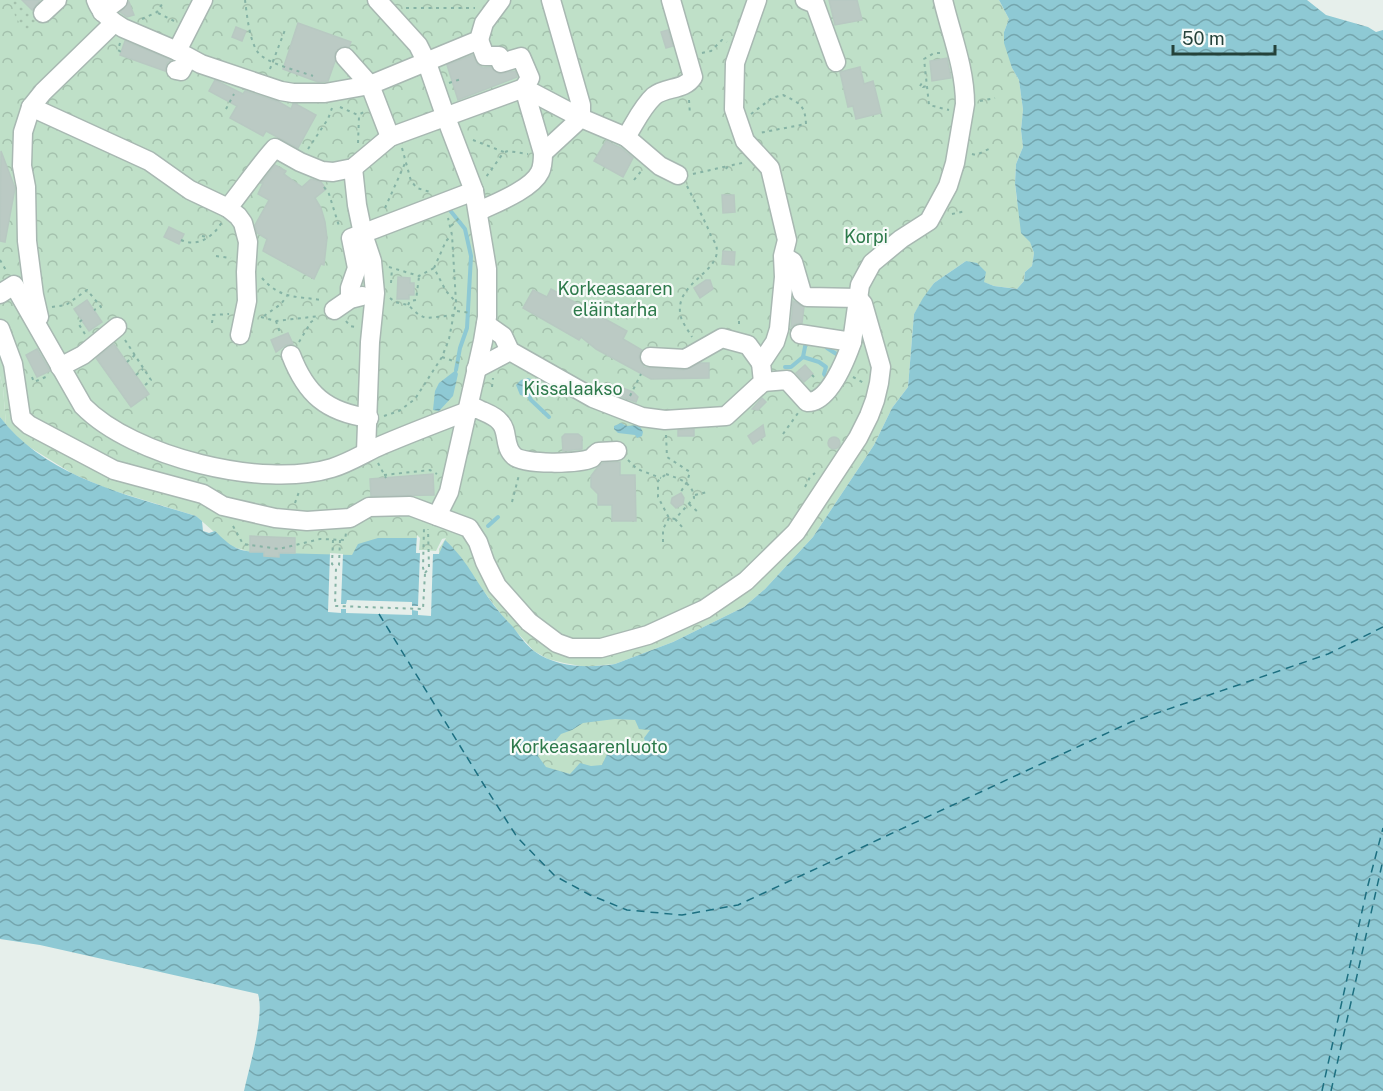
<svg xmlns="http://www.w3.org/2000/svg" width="1383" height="1091" font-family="'Public Sans',sans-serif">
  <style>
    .grass { fill: #bfe0c8 }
    .park { fill: url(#park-crowns) }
    .garden { fill: url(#garden-dots) }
    .water { fill: url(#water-waves); fill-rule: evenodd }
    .pier { fill: #e6efeb }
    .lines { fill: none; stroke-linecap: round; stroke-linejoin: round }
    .stream { stroke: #8ec9d4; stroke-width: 4 }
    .ferry { stroke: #1c6f80; stroke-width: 1.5; stroke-dasharray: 8 6; stroke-linecap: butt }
    .building { fill: #bbcac4; stroke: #b8c9c2; stroke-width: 1.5 }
    .minor-casing { stroke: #a8b8b2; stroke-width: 21 }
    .path { stroke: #86b3a5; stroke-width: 2; stroke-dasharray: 3 4.5; stroke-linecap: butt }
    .minor { stroke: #fff; stroke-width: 18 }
    .labels { text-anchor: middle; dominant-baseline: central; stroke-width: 4.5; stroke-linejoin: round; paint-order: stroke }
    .park-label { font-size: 18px; fill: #2d7a4b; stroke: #f7fbf9 }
  </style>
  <defs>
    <pattern id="park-crowns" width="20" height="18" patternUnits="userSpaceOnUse" patternTransform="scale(1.5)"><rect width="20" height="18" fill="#bfe0c8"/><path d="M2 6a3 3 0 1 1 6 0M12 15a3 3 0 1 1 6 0" fill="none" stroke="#a4c1ad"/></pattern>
    <pattern id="garden-dots" width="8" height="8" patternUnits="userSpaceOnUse" patternTransform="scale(1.5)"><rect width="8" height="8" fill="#bfe0c8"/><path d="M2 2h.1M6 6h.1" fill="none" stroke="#a4c1ad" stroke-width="1.8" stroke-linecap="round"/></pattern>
    <pattern id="water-waves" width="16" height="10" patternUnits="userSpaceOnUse" patternTransform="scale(1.5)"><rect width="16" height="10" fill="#8ec9d4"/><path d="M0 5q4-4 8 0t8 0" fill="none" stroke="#74a5ad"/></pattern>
  </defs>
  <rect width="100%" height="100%" fill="#e6efeb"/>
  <!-- grass -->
  <polygon class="grass" points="0,376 3,388 6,425 0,417"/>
  <!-- park -->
  <g class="park">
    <polygon points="0,0 999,0 1009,19 1004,32 1012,68 1019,80 1023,110 1021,130 1023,147 1016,164 1015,183 1017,201 1034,253 1032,266 1025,272 1024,281 1017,289 994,286 983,282 984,280 966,261 934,283 914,314 908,387 892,408 874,445 813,537 765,589 744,607 673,642 615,664 604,665 586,667 564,663 548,659 534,651 504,618 482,589 439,554 264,556 230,546 196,516 108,489 73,474 23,443 6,425 3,388 0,376"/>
    <polygon points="691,715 582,813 507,733 521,716"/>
  </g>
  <!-- garden -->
  <polygon class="garden" points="12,0 63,0 27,34 15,16"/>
  <!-- water -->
  <g class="water">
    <path d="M999,0H1307L1326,15L1368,27L1376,32L1383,30V1091H244C249,1068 265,1015 258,994L40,945L0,939V417C45,477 128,495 196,516L202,521L203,531L209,533L215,531C233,549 239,552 264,552L265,556L278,557L279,553L352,555L358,544L378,538H417L416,553L439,554L445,540C463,557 468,567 481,587C490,601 501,615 513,627C519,635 526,645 534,651C557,668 589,668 615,664L673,642L744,607L765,589L813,537L874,445L892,408L908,387L914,314L923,298L934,283L966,261L977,263L986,272L984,282L994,286L1017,289L1024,281L1025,272L1032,266L1034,253L1030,242L1021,233L1015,183L1016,164L1023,147L1021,130L1023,110L1019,80L1012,68L1004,43V32L1009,19ZM615,719L635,720L639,729L650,730L644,738L646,744H630L608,752L602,765L591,766L580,763L570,774L546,767L538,756L539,747L555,741L561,734L572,730L583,723Z"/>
    <polygon points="456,370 458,374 453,396 439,411 433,410 435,391 439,383"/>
    <polygon points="528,378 533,380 533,392 524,396 520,395 516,385 521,380"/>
    <polygon points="621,423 627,426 639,425 643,432 642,436 637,438 635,435 618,433 614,429 614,426"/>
  </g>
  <!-- pier -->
  <polygon class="pier" points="417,535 420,538 419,550 424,550 436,551 442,539 446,538 439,549 439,554 433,554 431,616 418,615 418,611 412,610 412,615 346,613 346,609 341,609 341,613 328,612 330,553 343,554 341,604 346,604 347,600 412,602 412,606 418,606 420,553 416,553"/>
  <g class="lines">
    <!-- stream -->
    <g class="stream">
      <polyline points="449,209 465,229 471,256 467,328 460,348 456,370"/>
      <polyline points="827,348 838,355"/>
      <polyline points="803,357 819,362 826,367 824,374 827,378"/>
      <polyline points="785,367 791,367 803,357 806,342"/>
      <polyline points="528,394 531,400 549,417"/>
      <polyline points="488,526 498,517"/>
    </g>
    <!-- ferry -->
    <g class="ferry">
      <polyline points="379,614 484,785 517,837 555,876 590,895 627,910 682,915 738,905 1131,722 1328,654 1383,627"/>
      <polyline points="1322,1091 1367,889 1383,828"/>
      <polyline points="1331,1091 1383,860"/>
    </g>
  </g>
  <!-- building -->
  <g class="building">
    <polygon points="22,0 40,0 32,10"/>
    <polygon points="829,0 857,0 862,20 835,25"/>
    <polygon points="129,2 134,15 127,17 120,12"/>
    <polygon points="298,23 351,42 349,47 342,46 335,53 335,61 328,81 318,82 283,69"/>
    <polygon points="236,27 246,31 242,41 232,37"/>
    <polygon points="668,30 673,46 666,48 661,32"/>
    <polygon points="125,41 171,60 167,63 165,71 120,55"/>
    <polygon points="473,55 478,65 483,68 491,67 499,74 515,71 517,77 458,100 447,65"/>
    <polygon points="947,58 951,78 932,81 930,61"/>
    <polygon points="860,67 864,84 873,81 881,113 856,119 853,106 848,107 840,72"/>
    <polygon points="215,80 243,94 245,91 279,102 291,109 293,104 296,104 316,115 298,148 266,131 263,136 230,118 237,106 209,91"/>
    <polygon points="606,141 621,148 633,158 623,177 594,161"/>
    <polygon points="1,151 15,188 5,242 0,241"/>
    <polygon points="275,165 286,171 284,174 302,187 311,179 321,182 326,189 315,198 321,208 325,222 327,238 324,265 321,264 314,279 263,251 267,239 257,233 255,225 269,200 258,194 263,183 261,183"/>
    <polygon points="722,195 734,195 735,212 723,213"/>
    <polygon points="169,227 184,234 179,244 164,237"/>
    <polygon points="723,251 735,252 734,265 722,264"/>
    <polygon points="398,277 410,278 410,283 414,283 414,295 409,295 409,299 397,299"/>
    <polygon points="706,280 710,280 713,289 700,298 694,288"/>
    <polygon points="551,289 627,331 623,339 642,350 639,357 644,367 684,370 700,363 709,363 709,378 651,379 596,349 581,337 579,340 523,308 533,290 547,297"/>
    <polygon points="87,300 102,322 89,331 74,309"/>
    <polygon points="793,301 804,307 802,323 795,324 791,327"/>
    <polygon points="288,333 293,344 286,345 276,352 271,340"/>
    <polygon points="114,344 149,394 131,407 96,358"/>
    <polygon points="37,349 50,371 37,377 26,355"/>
    <polygon points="805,365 813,374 804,382 796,373"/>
    <polygon points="620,387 633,392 638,397 636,402 616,395"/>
    <polygon points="762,398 766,402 758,410 752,409"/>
    <polygon points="763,425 765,436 753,444 748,436"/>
    <polygon points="694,429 694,436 678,436 678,430"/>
    <polygon points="565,434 578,434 582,437 582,449 563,451 562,437"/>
    <circle cx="834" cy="443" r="6"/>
    <polygon points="620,462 620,475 635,475 636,521 612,521 612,505 598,505 598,494 591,487 591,476 597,468 603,463"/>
    <polygon points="433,474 434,495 371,496 370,479"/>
    <polygon points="681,493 684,498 683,504 676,508 671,503 672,498"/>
    <polygon points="250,536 295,538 295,553 279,553 279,557 264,556 264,552 250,552"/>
  </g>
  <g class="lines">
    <defs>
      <g id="minor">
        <path d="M96,0C100,12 111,21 123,28L177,51L201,64L281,91L293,93H325L370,85"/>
        <polyline points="377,0 418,45 427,63 445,115 474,191 487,269 487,317 483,341 449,492 437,516"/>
        <polyline points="805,0 815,4 836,62"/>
        <polyline points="102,12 118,0"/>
        <polyline points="43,13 57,0"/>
        <polyline points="177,51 203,0"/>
        <polyline points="345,57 370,85"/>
        <polyline points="176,70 181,71 188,58"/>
        <polyline points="31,107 149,161 190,190 228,208 238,216 243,223 248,242 246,272 247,301 240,335"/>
        <polyline points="390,137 370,85 479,40 484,23 501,0"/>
        <polyline points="626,137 660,166 678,175"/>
        <path d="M543,153L581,118L626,137C635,123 642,107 654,96C666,86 684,91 693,77L671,0"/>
        <polyline points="353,168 357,205 363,234 372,261 375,293 370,342 366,452"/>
        <path d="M228,208C244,188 258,167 275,148L300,162L322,171L333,172L353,168L390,137L524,88L581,118V105L551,0"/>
        <path d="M479,211C496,203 532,189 540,172C543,166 543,159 543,153L524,88L530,78L521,57L501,63L499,56H485L479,40"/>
        <polyline points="785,257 793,262 802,293 807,297 858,298"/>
        <path d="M0,294L14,285L83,406C133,457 263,489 332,468C349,463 366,452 382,445C413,432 444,420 476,408C483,412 495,415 500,422C509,431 503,446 514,456C524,465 579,464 592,458C592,458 597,452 598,452L617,451"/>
        <polyline points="350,299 350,288 357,268 351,238 474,191"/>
        <polyline points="334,310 350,299 362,296"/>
        <polyline points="39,317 34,295 27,241 26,187 22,166 23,132 31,107 43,92 114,23"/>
        <polyline points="486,324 503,336 510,351 593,398 642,417 665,420 726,416 763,382 761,363 775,342 779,329 784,277 783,256 787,240 770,168 745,141 734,109 735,63 757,0"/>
        <polyline points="0,329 13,364 21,418 29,425 114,470 203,494 223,506 275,518 307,521 350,518 369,507 410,506 469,528 478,542 485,562 497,586 529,622 557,643 571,648 601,648 648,635 705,609 746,581 796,532 858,438 869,416 875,400 879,383 881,367 863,304 858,298"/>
        <path d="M800,334L852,342L860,285L872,263L901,239L929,221L948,186L955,163L965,104C965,68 951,34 943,0"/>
        <path d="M291,355C306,394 326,412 369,418"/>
        <polyline points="650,357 685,359 722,338 748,345 761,363"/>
        <polyline points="60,367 83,355 117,327"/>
        <polyline points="476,369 510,351"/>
        <path d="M763,382L787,380L807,402C829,403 846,359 852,342"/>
      </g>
    </defs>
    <!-- minor casing -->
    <use href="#minor" class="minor-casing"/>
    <!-- path -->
    <g class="path">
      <path d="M245,0C247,15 249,38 257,51C264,63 299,71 313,76"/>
      <polyline points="406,8 475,8"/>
      <polyline points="158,13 174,21"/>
      <polyline points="142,19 157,12 164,1"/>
      <polyline points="120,43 118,50 121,52"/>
      <polyline points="702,53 711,51 722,40 727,42"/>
      <polyline points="940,53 934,53 924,59 929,105 949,110"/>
      <polyline points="270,69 285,30"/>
      <polyline points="449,83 461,79"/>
      <polyline points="920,86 922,83 923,87 927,86"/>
      <polyline points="689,100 690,115"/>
      <polyline points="980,101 995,98"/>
      <polyline points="340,107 358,115 364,112"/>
      <polyline points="226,109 234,94"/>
      <path d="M751,114L772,98L783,95C799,103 805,104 806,124L759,133"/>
      <polyline points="473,140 504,152 486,177"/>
      <polyline points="358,143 359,116"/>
      <polyline points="402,148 411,181 417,188 430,192"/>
      <polyline points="308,149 328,119 332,108"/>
      <polyline points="505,152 508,151 528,154"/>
      <polyline points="972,154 976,155 991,148"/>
      <polyline points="726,169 728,166 742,163"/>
      <polyline points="693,174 728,166"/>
      <polyline points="634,180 642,170"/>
      <path d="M687,186C695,202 703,217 710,233C711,237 715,242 716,245C724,271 677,281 680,312C680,320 688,330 692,337"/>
      <polyline points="324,187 329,194 339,226"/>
      <polyline points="385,208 406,161"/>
      <polyline points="952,214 966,211"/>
      <polyline points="451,226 461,216"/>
      <polyline points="202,236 208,237"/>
      <path d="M181,240C198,248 214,236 222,222"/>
      <polyline points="216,256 231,258"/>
      <polyline points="0,260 7,272"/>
      <polyline points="389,267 419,276 434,268 446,291 455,301"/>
      <polyline points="434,268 446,241 452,235"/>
      <path d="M262,278C280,299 296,296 321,300"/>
      <polyline points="391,283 392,268"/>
      <polyline points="390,298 395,302 408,305 419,315 426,318 455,315"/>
      <polyline points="408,305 410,301 416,300 419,277"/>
      <polyline points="52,307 66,305 87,290 101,307 94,310"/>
      <polyline points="457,311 472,313"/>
      <polyline points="264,316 281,304 287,296"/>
      <polyline points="261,317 276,321 320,316"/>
      <polyline points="82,320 78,323 85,334"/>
      <polyline points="276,321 280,333"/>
      <polyline points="346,321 350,326 356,327"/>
      <polyline points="739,321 739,328"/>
      <polyline points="212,323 213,315 229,314"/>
      <polyline points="125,340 151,380 144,386"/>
      <polyline points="299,342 311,322 317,318"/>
      <polyline points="442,357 462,364"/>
      <polyline points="127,362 135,355"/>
      <polyline points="136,375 143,369"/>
      <polyline points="812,375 814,377"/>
      <polyline points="32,377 34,382 48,376"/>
      <polyline points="853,377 864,383"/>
      <polyline points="492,387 493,378"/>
      <polyline points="630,396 641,374"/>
      <polyline points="384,416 399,411 415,399 442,357 449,339 456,302 452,235 448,218"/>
      <polyline points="783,434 798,413"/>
      <polyline points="666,435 667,457 690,472 687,482 680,493"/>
      <polyline points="628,460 637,469 661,478"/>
      <polyline points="378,463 386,478"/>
      <path d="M666,474C679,479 693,482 694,498L675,519L669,518L658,497V481Z"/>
      <polyline points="384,475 430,470 437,474"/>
      <polyline points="805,487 810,477 815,473"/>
      <polyline points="695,495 707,492"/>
      <polyline points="512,502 519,475"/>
      <polyline points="295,503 300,489"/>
      <polyline points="689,504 699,513"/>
      <polyline points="675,519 684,529"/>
      <polyline points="233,526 243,544 279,549 320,539 345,540 346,533"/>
      <polyline points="333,540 332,564 336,568"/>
      <polyline points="340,540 339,565 336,568 335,606 423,609 425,573 423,568 424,528"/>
      <polyline points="663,542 663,529 669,518"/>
      <polyline points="425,573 429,568 428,529"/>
    </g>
    <!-- minor -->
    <use href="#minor" class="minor"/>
  </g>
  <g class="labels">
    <!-- park labels -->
    <g class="park-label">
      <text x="866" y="236">Korpi</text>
      <text x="615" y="288">Korkeasaaren<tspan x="615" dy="21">eläintarha</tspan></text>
      <text x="573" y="388">Kissalaakso</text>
      <text x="589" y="746">Korkeasaarenluoto</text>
    </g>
  </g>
  <!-- scale -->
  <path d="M1173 45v9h102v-9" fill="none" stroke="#24423a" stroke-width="3"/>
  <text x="1182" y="45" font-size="18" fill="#24423a" stroke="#f7fbf9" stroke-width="4.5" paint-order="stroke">50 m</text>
</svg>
